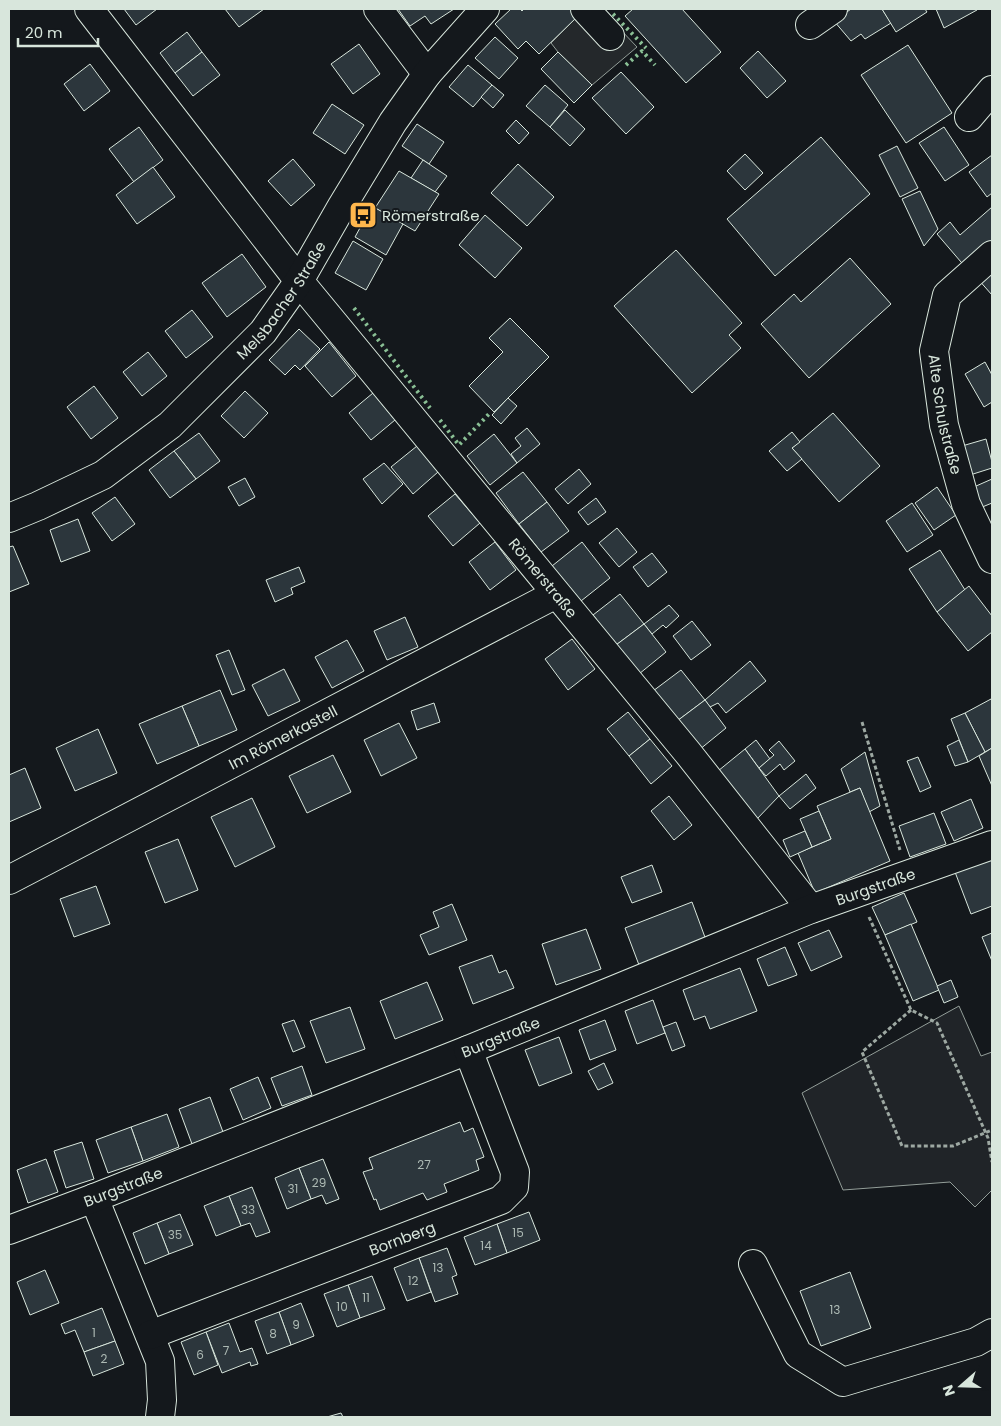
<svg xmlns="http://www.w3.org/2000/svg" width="1001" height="1426" font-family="Poppins,sans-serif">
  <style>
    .green { fill: #202428; stroke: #939e99 }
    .parking { fill: #24282b; stroke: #939e99 }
    .building { fill: #2c363c; stroke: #d8e6dc }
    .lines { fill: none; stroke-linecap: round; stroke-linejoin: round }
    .minor-casing { stroke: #d8e6dc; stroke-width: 30 }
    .path { stroke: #9da8a2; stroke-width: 3; stroke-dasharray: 4 2.5; stroke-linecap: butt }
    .minor { stroke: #14181c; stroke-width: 28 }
    .hedge { stroke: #8ac095; stroke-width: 4; stroke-dasharray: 2.5 4; stroke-linecap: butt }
    .labels { text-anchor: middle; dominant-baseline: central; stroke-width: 4; stroke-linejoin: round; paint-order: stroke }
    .number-label { font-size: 12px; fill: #adbab4 }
    .poi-label { font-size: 15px; fill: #d8e6dc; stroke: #14181c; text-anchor: start }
    .street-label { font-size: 15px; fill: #d8e6dc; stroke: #14181c }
  </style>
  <rect width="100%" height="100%" fill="#14181c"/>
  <!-- green -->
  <polygon class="green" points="959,1006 981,1056 992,1052 992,1190 975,1207 950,1182 843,1190 802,1093"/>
  <!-- parking -->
  <polygon class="parking" points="601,9 637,47 592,85 558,52 551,43 579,15"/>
  <!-- building -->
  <g class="building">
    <polygon points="124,9 157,9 136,25"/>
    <polygon points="225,9 264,9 239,27"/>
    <polygon points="398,9 454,9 431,24 425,16 410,26"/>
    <polygon points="511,9 520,9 522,11 524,9 572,9 579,15 539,54 526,41 518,49 495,24"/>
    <polygon points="633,9 682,9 721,52 686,83 625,16"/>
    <polygon points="851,9 882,9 891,23 865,39 861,34 851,41 834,21"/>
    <polygon points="882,9 925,9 927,12 896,32"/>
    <polygon points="936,9 977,9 977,10 944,28"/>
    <polygon points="187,32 202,52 175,73 160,53"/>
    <polygon points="495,37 518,58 499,79 475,58"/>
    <polygon points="359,44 380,74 353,94 331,64"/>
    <polygon points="908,45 952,113 906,143 861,75"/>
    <polygon points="758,51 786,81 767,98 740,68"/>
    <polygon points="202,52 220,75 193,96 175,73"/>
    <polygon points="558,52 592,85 574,103 541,69"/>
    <polygon points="90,64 110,91 84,111 64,84"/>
    <polygon points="468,65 492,85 473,107 449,87"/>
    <polygon points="621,72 654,107 626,134 592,98"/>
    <polygon points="492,85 504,95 493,108 481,97"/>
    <polygon points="545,85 568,105 550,127 526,106"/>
    <polygon points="332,104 364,125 345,154 313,133"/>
    <polygon points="565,110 585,129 570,146 550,127"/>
    <polygon points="516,120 529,133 519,144 506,131"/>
    <polygon points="417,124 444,142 429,164 402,146"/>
    <polygon points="139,127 163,160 134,182 109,149"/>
    <polygon points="944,127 969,165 945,181 919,143"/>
    <polygon points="821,137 870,194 775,276 727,219"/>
    <polygon points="897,146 918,188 900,197 879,155"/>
    <polygon points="745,154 763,173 745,190 727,171"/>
    <polygon points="992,155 992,193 987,197 969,172"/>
    <polygon points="293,159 315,185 291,206 268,181"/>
    <polygon points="423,160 447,176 435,192 411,178"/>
    <polygon points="518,164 554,197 527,226 491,193"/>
    <polygon points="153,167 175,197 137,224 116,195"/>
    <polygon points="399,171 439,194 415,231 375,208"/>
    <polygon points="920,191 938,229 924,246 902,199"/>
    <polygon points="372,206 403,224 386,255 355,237"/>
    <polygon points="992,207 992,247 967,269 937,234 950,222 960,235"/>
    <polygon points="485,215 522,248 495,278 459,245"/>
    <polygon points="353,241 383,259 366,290 335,273"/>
    <polygon points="676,250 742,323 729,335 741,348 692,393 614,306"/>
    <polygon points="242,254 266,287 227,317 202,283"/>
    <polygon points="850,258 891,304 809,378 761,324 794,294 801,302"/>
    <polygon points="992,264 992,295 977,278"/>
    <polygon points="192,310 213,337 186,358 165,331"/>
    <polygon points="510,318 549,357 494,412 469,386 503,352 489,338"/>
    <polygon points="299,329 320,349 300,370 295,365 285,375 269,360"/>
    <polygon points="329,342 356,376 332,397 305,366"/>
    <polygon points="148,352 167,376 142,396 123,372"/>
    <polygon points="985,362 992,375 992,402 984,407 965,374"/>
    <polygon points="94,386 118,418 91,439 67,407"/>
    <polygon points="245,391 268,413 244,438 221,416"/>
    <polygon points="373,393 395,420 371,440 349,413"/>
    <polygon points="508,398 517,406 501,424 492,415"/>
    <polygon points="833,413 880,466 839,502 792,448"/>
    <polygon points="527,428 540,444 517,463 511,454 521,446 515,438"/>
    <polygon points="792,432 800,442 792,448 802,459 787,471 769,451"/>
    <polygon points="199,433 220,461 196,479 174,451"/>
    <polygon points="494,434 517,463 490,485 467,456"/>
    <polygon points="986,439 992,462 992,468 970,475 962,446"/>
    <polygon points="417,446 438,472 413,494 391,467"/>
    <polygon points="174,451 196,479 170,498 149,470"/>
    <polygon points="384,463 403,484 382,504 363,479"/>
    <polygon points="579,469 591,484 568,504 555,489"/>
    <polygon points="523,472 547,502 519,524 496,493"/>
    <polygon points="245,478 255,497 239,506 228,487"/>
    <polygon points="992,479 992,503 975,510 967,490"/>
    <polygon points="937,487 956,515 934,530 915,503"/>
    <polygon points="455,494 480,523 453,546 428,516"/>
    <polygon points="115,497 135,524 112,541 92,513"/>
    <polygon points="596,498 606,512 588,525 578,512"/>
    <polygon points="547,502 569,531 541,552 519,524"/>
    <polygon points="912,503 933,535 907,552 886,521"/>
    <polygon points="78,519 90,551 61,562 50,530"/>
    <polygon points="617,528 637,552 619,567 599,543"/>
    <polygon points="495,542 516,570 490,590 469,562"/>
    <polygon points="582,542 610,578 581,601 552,566"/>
    <polygon points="13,546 29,584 9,592 9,547"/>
    <polygon points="940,550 965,590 937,612 909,569"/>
    <polygon points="652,553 667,572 648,587 633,567"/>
    <polygon points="299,567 305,582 291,588 293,594 275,602 266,580"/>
    <polygon points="969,586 992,616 992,632 968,651 937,612"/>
    <polygon points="620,594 644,624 616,645 593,615"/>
    <polygon points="669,605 679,616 666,628 663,625 652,634 644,624"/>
    <polygon points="405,617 418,647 387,660 374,631"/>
    <polygon points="692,621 711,645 691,660 673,636"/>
    <polygon points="644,624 666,652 639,674 616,645"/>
    <polygon points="572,639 595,669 568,690 545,659"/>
    <polygon points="347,640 364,671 332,688 315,657"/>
    <polygon points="229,650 245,690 232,695 216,655"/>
    <polygon points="750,661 766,681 726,713 718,703 710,707 705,700"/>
    <polygon points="284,669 300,701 268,716 252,685"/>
    <polygon points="681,670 705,700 677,721 653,691"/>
    <polygon points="220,690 237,730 199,746 182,706"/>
    <polygon points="991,699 992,702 992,748 985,752 965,713"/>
    <polygon points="705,700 726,728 699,750 677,721"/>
    <polygon points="434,703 440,722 417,730 411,711"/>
    <polygon points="182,706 199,746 157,764 139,724"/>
    <polygon points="628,712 650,739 629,756 607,729"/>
    <polygon points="965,713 985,752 968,762 951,719"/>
    <polygon points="399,723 417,758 381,776 364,740"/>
    <polygon points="98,729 117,773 75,791 56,748"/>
    <polygon points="650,739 672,766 651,784 629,756"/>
    <polygon points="756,740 770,759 759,768 745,749"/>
    <polygon points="959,740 968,762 955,766 947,746"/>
    <polygon points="779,741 795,761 784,770 780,764 766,776 759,768 774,755 769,750"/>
    <polygon points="992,748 992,786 979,756"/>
    <polygon points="745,749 779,796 756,820 718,771"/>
    <polygon points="865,752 880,806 869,812 860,788 850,792 841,769"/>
    <polygon points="333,755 351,792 307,813 289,776"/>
    <polygon points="918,757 931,787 920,792 907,761"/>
    <polygon points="25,768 41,808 9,822 9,775"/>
    <polygon points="806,774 816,788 790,809 779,796"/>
    <polygon points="860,788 890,861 815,893 798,853 831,839 817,806"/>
    <polygon points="669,796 692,825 674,840 651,811"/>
    <polygon points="252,798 275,847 235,867 211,817"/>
    <polygon points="971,799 983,828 954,841 941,812"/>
    <polygon points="819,811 831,839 812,847 800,819"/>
    <polygon points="934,813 946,844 910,857 899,826"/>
    <polygon points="805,831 812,847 790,857 783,840"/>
    <polygon points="178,839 198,890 165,903 145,852"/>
    <polygon points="992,857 992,906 971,914 955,872"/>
    <polygon points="652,865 662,892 632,903 621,877"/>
    <polygon points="96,886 110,924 74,937 60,899"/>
    <polygon points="904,893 917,922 885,935 872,907"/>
    <polygon points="692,902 706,940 639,965 625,928"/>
    <polygon points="452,904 467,940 429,955 420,935 439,927 433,912"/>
    <polygon points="911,924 939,990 913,1001 885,935"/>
    <polygon points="586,929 601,969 556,985 542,944"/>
    <polygon points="829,930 842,957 811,971 798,943"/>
    <polygon points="992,933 992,961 982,937"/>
    <polygon points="785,947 797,975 768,986 757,959"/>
    <polygon points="492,955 499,973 506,970 514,988 473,1004 459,967"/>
    <polygon points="740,968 757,1011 710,1029 705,1016 694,1020 683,990"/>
    <polygon points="951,980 958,997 944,1003 937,986"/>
    <polygon points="427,982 443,1020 395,1039 380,1001"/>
    <polygon points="653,1000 665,1033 637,1044 625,1011"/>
    <polygon points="350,1007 365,1049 326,1063 310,1021"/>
    <polygon points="294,1020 305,1047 293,1052 282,1024"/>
    <polygon points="605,1020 616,1050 590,1060 579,1030"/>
    <polygon points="676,1022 685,1046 672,1051 663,1027"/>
    <polygon points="559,1037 572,1073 539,1086 525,1050"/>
    <polygon points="604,1063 613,1083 598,1090 588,1071"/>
    <polygon points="302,1066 312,1095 282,1106 271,1078"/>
    <polygon points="258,1077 271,1108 243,1120 230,1089"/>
    <polygon points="210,1097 223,1132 192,1144 179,1109"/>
    <polygon points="167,1114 179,1147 143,1161 131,1127"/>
    <polygon points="460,1122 464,1132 473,1128 484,1157 476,1160 479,1170 444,1184 447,1192 427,1200 423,1193 380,1210 376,1199 374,1200 363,1172 373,1169 369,1158"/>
    <polygon points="131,1127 143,1161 108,1173 96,1140"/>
    <polygon points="82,1142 94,1179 66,1188 54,1151"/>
    <polygon points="46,1159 58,1192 28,1203 17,1170"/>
    <polygon points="323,1159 339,1199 326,1204 322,1195 311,1199 299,1168"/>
    <polygon points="299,1168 311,1199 287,1209 275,1178"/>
    <polygon points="252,1187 270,1232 256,1237 250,1223 241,1226 229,1196"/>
    <polygon points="229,1196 241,1226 216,1236 204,1206"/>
    <polygon points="529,1212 540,1240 507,1253 497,1224"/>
    <polygon points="180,1214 193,1245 169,1254 157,1223"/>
    <polygon points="157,1223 169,1254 145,1264 133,1233"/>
    <polygon points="497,1224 507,1253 475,1265 464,1237"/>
    <polygon points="447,1248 457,1275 452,1277 458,1294 435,1302 419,1258"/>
    <polygon points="419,1258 431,1292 407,1301 394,1268"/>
    <polygon points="45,1270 59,1303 30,1315 17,1282"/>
    <polygon points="850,1272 871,1328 821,1346 800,1291"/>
    <polygon points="372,1276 385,1309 360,1318 348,1285"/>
    <polygon points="348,1285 360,1318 337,1327 324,1294"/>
    <polygon points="301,1303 314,1336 291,1345 279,1312"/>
    <polygon points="102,1308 115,1341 84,1352 75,1330 65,1334 61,1324"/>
    <polygon points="279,1312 291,1345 267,1354 255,1321"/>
    <polygon points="229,1323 240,1352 252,1348 258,1364 251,1366 250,1362 222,1373 206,1332"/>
    <polygon points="206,1332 218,1365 194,1375 181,1342"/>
    <polygon points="115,1341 124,1364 93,1376 84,1352"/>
    <polygon points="341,1413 343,1417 327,1417"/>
  </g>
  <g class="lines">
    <defs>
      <g id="minor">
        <path id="s1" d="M89,9L299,281L688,753L811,909"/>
        <polyline points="378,9 427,74"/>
        <polyline points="585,9 610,36"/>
        <polyline points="810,25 833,9"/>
        <polyline points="969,117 992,90"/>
        <path id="s2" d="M992,255L947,295L934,351L944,425L966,504L992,559"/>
        <path id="s3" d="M9,518L38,506L103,475L170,425L263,332L299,281L342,206L393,122L427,74L485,9"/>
        <path id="s4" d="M9,880L556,594"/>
        <polyline points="94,1198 160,1361 162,1400 160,1417"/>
        <path id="s5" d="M9,1230L94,1198L468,1050L811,909L992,845"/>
        <polyline points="753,1264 798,1354 843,1382 976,1342 992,1333"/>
        <path id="s6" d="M150,1335L501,1200L514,1187L515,1172L468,1050"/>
      </g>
    </defs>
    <!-- minor casing -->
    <use href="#minor" class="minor-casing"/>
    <!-- path -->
    <g class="path">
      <polyline points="862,722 900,850"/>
      <polyline points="869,917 911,1010 937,1023 988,1138 992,1162"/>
      <polyline points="911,1010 862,1052 902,1146 953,1146 992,1130"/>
    </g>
    <!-- minor -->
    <use href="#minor" class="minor"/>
    <!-- hedge -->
    <g class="hedge">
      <polyline points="613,14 646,48"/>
      <polyline points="626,65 642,51 655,65"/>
      <polyline points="354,308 430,408"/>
      <polyline points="440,420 459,445 489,414"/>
    </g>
  </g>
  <!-- icons -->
  <defs>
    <symbol id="bus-square" viewBox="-11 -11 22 22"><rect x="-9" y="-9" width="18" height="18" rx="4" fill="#ffb74d" stroke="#14181c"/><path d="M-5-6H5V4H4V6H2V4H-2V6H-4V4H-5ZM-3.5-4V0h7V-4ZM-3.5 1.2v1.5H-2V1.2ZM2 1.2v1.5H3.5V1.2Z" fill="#111"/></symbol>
  </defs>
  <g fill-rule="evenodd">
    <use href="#bus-square" x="347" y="199" width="32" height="32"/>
  </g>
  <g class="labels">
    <!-- number labels -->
    <g class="number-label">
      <text x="424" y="1164">27</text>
      <text x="319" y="1182">29</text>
      <text x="293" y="1188">31</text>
      <text x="248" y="1209">33</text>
      <text x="518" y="1232">15</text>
      <text x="175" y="1234">35</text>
      <text x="486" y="1245">14</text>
      <text x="438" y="1267">13</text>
      <text x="413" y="1280">12</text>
      <text x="366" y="1297">11</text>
      <text x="342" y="1306">10</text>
      <text x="835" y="1309">13</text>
      <text x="296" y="1324">9</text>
      <text x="94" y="1332">1</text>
      <text x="273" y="1333">8</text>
      <text x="226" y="1350">7</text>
      <text x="200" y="1354">6</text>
      <text x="104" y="1358">2</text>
    </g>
    <!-- poi labels -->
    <g class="poi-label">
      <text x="382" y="215">Römerstraße</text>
    </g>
    <!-- street labels -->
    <g class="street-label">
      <text stroke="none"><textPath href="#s3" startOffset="355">Melsbacher Straße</textPath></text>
      <text stroke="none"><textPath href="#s2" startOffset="182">Alte Schulstraße</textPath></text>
      <text stroke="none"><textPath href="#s1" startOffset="728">Römerstraße</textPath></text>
      <text stroke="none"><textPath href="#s4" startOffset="309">Im Römerkastell</textPath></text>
      <text stroke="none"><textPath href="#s5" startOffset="932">Burgstraße</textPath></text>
      <text stroke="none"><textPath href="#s5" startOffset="528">Burgstraße</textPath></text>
      <text stroke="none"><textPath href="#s5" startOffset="122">Burgstraße</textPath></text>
      <text stroke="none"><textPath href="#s6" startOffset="270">Bornberg</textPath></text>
    </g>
  </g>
  <!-- border -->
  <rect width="1001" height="1426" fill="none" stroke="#d8e6dc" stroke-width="20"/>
  <!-- north arrow -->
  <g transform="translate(961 1386) rotate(250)" stroke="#14181c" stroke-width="4" paint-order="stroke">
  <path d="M0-4L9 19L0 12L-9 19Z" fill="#d8e6dc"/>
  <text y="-8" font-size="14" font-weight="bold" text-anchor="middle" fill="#d8e6dc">N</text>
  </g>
  <!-- scale -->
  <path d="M18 38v8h80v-8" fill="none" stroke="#d8e6dc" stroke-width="2.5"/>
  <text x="25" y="38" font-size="15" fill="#d8e6dc" stroke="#14181c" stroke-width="4" paint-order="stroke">20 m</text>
</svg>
